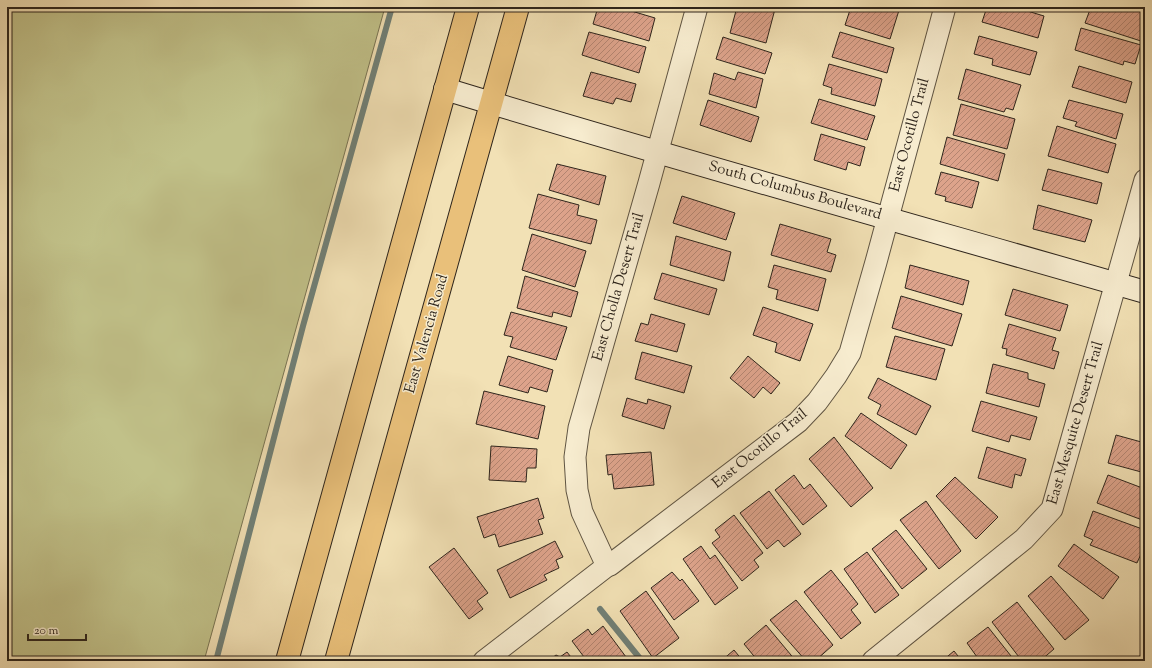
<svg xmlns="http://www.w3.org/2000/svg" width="1152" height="668" font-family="'Sorts Mill Goudy',serif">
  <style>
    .green { fill: #c1c189; stroke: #787352 }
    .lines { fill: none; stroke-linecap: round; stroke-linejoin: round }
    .stream { stroke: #708077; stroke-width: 6 }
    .building { fill: url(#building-hatch); stroke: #2e251c }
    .street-casing { stroke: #5f5442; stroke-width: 23 }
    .secondary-casing { stroke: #2e251c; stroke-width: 24 }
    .primary-casing { stroke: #2e251c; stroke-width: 24 }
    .street { stroke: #f7eccf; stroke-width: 21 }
    .secondary { stroke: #f7eccf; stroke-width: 22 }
    .primary { stroke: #e9c07a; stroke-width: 22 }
    .labels { text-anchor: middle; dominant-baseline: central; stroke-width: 3; stroke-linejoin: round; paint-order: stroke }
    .street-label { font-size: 15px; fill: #2e251c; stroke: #f7eccf }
  </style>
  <defs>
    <pattern id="building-hatch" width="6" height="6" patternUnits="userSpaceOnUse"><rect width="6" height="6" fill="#dda38b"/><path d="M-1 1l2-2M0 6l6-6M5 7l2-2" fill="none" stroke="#b48571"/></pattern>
  </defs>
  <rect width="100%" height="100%" fill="#f2e1b5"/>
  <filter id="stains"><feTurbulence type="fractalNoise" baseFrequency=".005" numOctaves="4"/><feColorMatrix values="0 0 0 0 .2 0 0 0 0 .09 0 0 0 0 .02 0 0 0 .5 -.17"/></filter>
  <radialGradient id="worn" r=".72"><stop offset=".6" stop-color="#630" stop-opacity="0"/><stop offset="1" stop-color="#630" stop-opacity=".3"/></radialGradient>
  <!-- green -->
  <polygon class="green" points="7,7 385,7 204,661 7,661"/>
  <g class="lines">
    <!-- stream -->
    <g class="stream">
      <polyline points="600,609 642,661"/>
      <polyline points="216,661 303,326 392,7"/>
      <polyline points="1139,661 1145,653"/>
    </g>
  </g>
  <!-- building -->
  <g class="building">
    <polygon points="598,7 618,7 655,18 649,41 593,24"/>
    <polygon points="737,7 768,7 775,9 766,43 730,33"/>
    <polygon points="792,7 804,7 803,10"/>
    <polygon points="851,7 900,7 890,39 845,25"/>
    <polygon points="987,7 1014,7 1044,16 1038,38 982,22"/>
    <polygon points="1091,7 1139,7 1145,9 1144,42 1085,23"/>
    <polygon points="1081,28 1141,45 1135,64 1124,61 1123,65 1075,50"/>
    <polygon points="589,32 646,47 639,73 582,55"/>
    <polygon points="840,32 894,48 887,73 832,57"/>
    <polygon points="979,36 1037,52 1030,75 992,65 993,59 974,54"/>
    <polygon points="723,37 772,53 765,74 716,59"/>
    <polygon points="829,64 882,79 875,106 831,94 832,88 823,85"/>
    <polygon points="1079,66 1132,82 1126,103 1072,87"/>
    <polygon points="966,69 1021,85 1013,110 1006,108 1004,112 958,99"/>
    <polygon points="591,72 636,84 631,102 616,98 613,104 583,96"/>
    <polygon points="738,72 763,79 756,108 709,94 714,73 735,80"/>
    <polygon points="819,99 875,116 867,140 811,123"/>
    <polygon points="708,100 759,117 751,142 700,125"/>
    <polygon points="1069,100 1123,114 1116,139 1075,126 1077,122 1063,118"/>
    <polygon points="961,104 1015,119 1007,149 953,135"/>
    <polygon points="1057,126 1116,144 1108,173 1048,156"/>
    <polygon points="821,134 865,147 860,166 848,162 846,170 814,160"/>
    <polygon points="947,137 1005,154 998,181 940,164"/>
    <polygon points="557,164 606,176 599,205 549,190"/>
    <polygon points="1048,169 1102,183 1097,204 1042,190"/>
    <polygon points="941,172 979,182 972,208 945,201 946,197 935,194"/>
    <polygon points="538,194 579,205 577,215 597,220 591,244 529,228"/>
    <polygon points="682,196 735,213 726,240 673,223"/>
    <polygon points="1038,205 1092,220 1085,242 1033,229"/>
    <polygon points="780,224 831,239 827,252 836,255 831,272 771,255"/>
    <polygon points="532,234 586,251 575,287 522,270"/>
    <polygon points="676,236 731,252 724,281 670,265"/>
    <polygon points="774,265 826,279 818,311 776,299 778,290 768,287"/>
    <polygon points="910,265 969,281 963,305 905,288"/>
    <polygon points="662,273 717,289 709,315 654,299"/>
    <polygon points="525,276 578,292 571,317 553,312 552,317 517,308"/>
    <polygon points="1013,289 1068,305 1060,331 1005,315"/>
    <polygon points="901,296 962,314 952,346 892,328"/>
    <polygon points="763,307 813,324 800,361 775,352 777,343 753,335"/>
    <polygon points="511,312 567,327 556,360 510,347 513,337 504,335"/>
    <polygon points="651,314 685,324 677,352 635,341 641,323 648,325"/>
    <polygon points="1009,324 1056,338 1052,350 1059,352 1054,369 1006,355 1007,349 1002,348"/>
    <polygon points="895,336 945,349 936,380 886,367"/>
    <polygon points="642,352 692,366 684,393 635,379"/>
    <polygon points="508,356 553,370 547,392 530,387 528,393 499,385"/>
    <polygon points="748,356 780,383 771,394 763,387 754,398 730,378"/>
    <polygon points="993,364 1028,373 1028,379 1045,384 1039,407 986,393"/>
    <polygon points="878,378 931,406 916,435 877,414 881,405 868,398"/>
    <polygon points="484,391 545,406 538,439 476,424"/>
    <polygon points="627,398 647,404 648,399 671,406 664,429 622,416"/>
    <polygon points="981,401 1037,417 1030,440 1011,435 1009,442 972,431"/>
    <polygon points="861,413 907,445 891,469 845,436"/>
    <polygon points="1116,435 1145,443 1145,473 1108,463"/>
    <polygon points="834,437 873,488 851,507 809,459"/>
    <polygon points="491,446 537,449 536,468 527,468 526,482 489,480"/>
    <polygon points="987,447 1026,459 1021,476 1015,474 1012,488 978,478"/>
    <polygon points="651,452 654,485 614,489 612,474 608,475 606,455"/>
    <polygon points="794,475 804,489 810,484 827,506 803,525 775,490"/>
    <polygon points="1108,475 1145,489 1145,521 1097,503"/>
    <polygon points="955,477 998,517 976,539 936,496"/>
    <polygon points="769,491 801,534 784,547 778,540 767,549 740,513"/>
    <polygon points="538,498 544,518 538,520 543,534 499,547 495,534 484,538 477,517"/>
    <polygon points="926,501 961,551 939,569 900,520"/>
    <polygon points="1093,511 1145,530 1145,545 1137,563 1090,545 1093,540 1084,536"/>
    <polygon points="734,515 763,553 754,560 759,567 742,581 712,543 720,537 715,530"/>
    <polygon points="896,530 927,569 902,589 872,549"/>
    <polygon points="555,541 563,557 556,560 559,568 544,575 547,580 510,598 497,570"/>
    <polygon points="1074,544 1119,577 1103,599 1058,566"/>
    <polygon points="701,546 710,559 715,555 738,588 715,605 683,559"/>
    <polygon points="454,548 488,593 477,601 483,609 469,619 429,567"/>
    <polygon points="867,552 899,595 875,613 844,569"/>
    <polygon points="831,570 858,604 851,610 861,623 841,639 804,592"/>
    <polygon points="672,572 680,581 682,579 699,601 674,620 651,588"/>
    <polygon points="1051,576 1089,620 1065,640 1028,596"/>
    <polygon points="646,591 679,638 653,658 620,611"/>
    <polygon points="796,600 833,645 815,661 806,661 770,620"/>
    <polygon points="1017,602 1054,649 1040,661 1022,661 992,622"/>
    <polygon points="766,625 796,661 758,661 744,644"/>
    <polygon points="603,626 629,661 587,661 572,641 588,629 592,635"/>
    <polygon points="988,627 1015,661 973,660 977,657 967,643"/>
    <polygon points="734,650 743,661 721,661"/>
    <polygon points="954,651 962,661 942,661"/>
    <polygon points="567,652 574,661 548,661 556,655 560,657"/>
  </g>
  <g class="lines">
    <defs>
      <g id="street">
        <polyline points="607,566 582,512 577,490 575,457 579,428 649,183 697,7"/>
        <polyline points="484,661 607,566 610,565 798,422 817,402 836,376 850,353 876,262 945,7"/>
        <polyline points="873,661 1024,539 1052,509 1145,180"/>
      </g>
      <path id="secondary" d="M445,89C678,160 912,225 1145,292"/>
      <g id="primary">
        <polyline points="287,661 468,7"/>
        <polyline points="336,661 518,7"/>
      </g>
    </defs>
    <!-- street casing -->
    <use href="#street" class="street-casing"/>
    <!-- secondary casing -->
    <use href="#secondary" class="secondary-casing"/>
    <!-- primary casing -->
    <use href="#primary" class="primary-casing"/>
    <!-- street -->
    <use href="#street" class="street"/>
    <!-- secondary -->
    <use href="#secondary" class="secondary"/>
    <!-- primary -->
    <use href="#primary" class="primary"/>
  </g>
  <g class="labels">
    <!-- street labels -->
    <g class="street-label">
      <text transform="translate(910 135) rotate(-75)">East Ocotillo Trail</text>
      <text transform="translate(795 191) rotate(16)">South Columbus Boulevard</text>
      <text transform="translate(619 287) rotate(-74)">East Cholla Desert Trail</text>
      <text transform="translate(427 334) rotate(-74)">East Valencia Road</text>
      <text transform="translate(1076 423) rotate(-74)">East Mesquite Desert Trail</text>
      <text transform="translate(760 449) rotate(-39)">East Ocotillo Trail</text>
    </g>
  </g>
  <!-- margin -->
  <rect width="1152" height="668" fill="none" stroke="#f2e1b5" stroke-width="24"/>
  <rect x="8" y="8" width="1136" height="652" fill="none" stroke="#2e251c" stroke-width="2"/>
  <rect x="12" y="12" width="1128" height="644" fill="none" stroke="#2e251c"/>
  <!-- scale -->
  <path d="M28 634v6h58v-6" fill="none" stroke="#2e251c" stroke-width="2"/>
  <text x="34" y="634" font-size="12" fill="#2e251c" stroke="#f7eccf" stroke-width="3" paint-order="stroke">20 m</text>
  <rect width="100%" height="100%" filter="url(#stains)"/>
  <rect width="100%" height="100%" fill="url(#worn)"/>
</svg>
